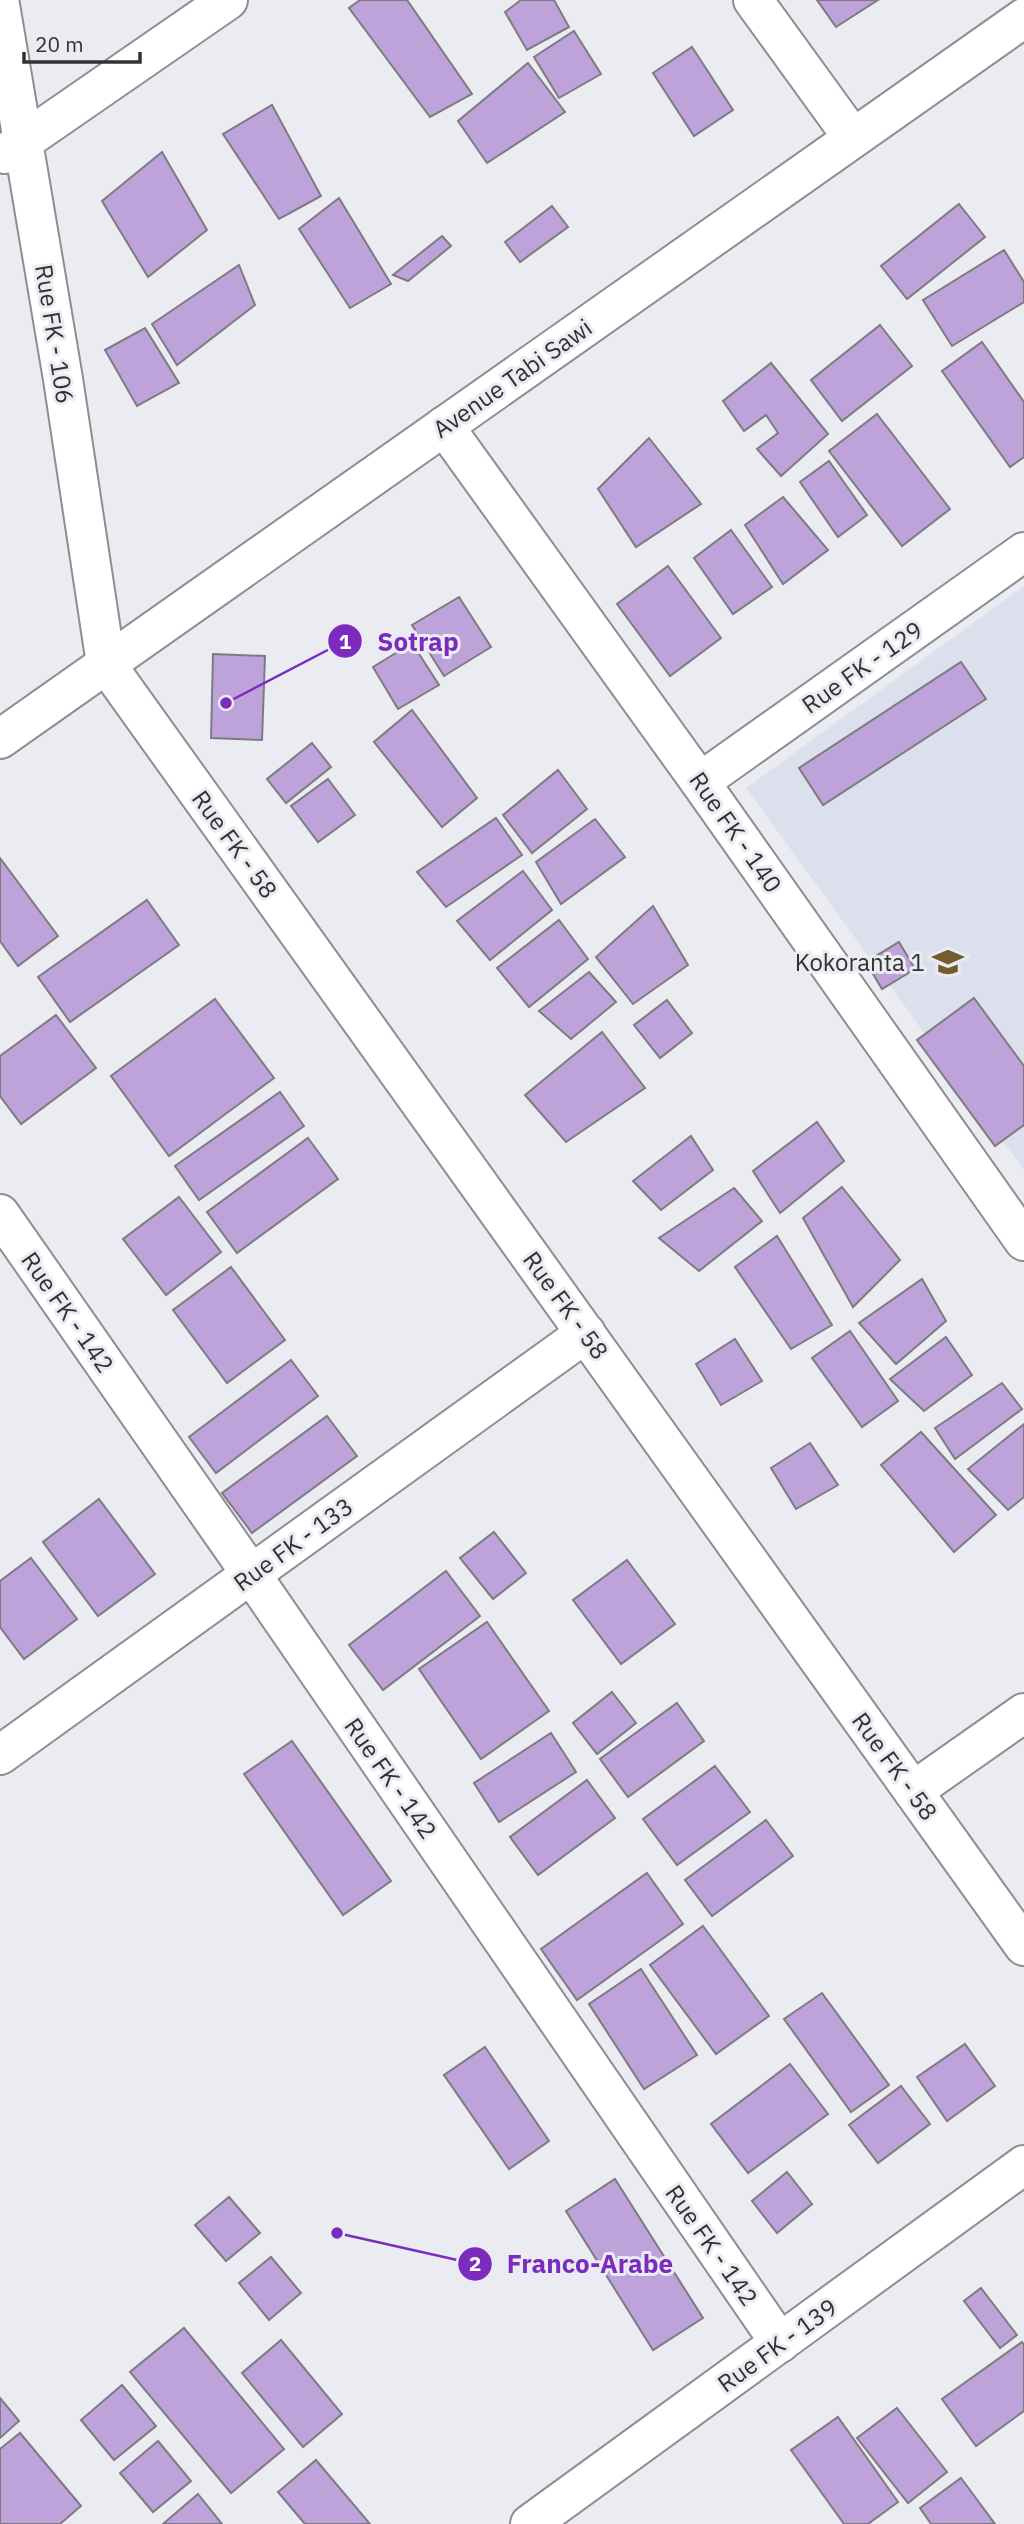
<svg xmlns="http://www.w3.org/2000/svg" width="1024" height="2524" font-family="'IBM Plex Sans',sans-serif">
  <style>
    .built { fill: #dcdfec }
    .building { fill: #bea3da; stroke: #7d7b80; stroke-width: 2 }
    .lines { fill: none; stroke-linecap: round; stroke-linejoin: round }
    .minor-casing { stroke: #8d8e94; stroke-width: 42 }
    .minor { stroke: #fff; stroke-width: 38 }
    .labels { text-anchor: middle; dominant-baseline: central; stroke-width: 6; stroke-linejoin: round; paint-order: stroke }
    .street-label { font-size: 24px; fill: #313234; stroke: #eaecf2 }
    .poi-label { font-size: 24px; fill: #313234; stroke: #eaecf2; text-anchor: end }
    .leader { fill: none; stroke: #7b2cbf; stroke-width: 2.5 }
    .callout-dot { fill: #7b2cbf; stroke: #eaecf2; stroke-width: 2.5 }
    .mark-label { font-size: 21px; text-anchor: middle; font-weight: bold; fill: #fff }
    .callout-label { font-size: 26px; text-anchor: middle; font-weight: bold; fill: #7b2cbf; stroke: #eaecf2; stroke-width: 6; stroke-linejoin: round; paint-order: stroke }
  </style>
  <rect width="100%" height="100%" fill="#eaecf2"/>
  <!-- built -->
  <polygon class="built" points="1024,586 1024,1170 746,788"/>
  <!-- building -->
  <g class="building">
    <polygon points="360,0 407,0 472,94 430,117 349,8"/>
    <polygon points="521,0 554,0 569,27 527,50 505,12"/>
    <polygon points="817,0 878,0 836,27"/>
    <polygon points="574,31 601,74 559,98 534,57"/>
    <polygon points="692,47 733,110 694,136 653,73"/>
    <polygon points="528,63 565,112 487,163 458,121"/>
    <polygon points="272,105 321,196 279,219 223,134"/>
    <polygon points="162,152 207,230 148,277 102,201"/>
    <polygon points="339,198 391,284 350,308 299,229"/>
    <polygon points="959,204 985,237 907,299 881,266"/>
    <polygon points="552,206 568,227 520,262 505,242"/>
    <polygon points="442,236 451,246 408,281 393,275"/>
    <polygon points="1004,250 1024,282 1024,302 952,346 923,300"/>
    <polygon points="239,265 255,305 177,365 152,324"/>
    <polygon points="880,325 912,366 842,421 811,380"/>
    <polygon points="145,328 179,383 137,406 105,350"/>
    <polygon points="982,342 1024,402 1024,457 1010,467 942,371"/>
    <polygon points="771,363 828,434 781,476 757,449 778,433 766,415 744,431 723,401"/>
    <polygon points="877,414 950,509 902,546 829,451"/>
    <polygon points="649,438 701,504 636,547 598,489"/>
    <polygon points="829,461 867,515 838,537 800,482"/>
    <polygon points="783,497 828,550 783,584 745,525"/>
    <polygon points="731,530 772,587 733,614 694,558"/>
    <polygon points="668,566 721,638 670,676 617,604"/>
    <polygon points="459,597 491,647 444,676 412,625"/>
    <polygon points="412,643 439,685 398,709 373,667"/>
    <polygon points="213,654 265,656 262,740 211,738"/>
    <polygon points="961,662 986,699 823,805 799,768"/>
    <polygon points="412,710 477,798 442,827 374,742"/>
    <polygon points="312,743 331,767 286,803 267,779"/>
    <polygon points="558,770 587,809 532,853 503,815"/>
    <polygon points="328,779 355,815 318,842 291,806"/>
    <polygon points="496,818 522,855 446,907 417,872"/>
    <polygon points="595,819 625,857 561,904 536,862"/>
    <polygon points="0,858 58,936 18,966 0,941"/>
    <polygon points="523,871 552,910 490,960 457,921"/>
    <polygon points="147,900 179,945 70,1022 38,977"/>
    <polygon points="653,906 688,965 633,1004 596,957"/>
    <polygon points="559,920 588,959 529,1007 497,968"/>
    <polygon points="899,942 915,969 882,989 866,962"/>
    <polygon points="589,972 616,1002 571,1039 539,1011"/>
    <polygon points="974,998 1024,1066 1024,1125 995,1146 917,1040"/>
    <polygon points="215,999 274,1078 169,1156 111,1076"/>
    <polygon points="667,1000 692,1033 660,1058 634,1025"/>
    <polygon points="56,1015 96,1068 21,1124 0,1096 0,1056"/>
    <polygon points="602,1032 645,1088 566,1142 525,1095"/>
    <polygon points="280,1092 304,1126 199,1200 175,1166"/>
    <polygon points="817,1122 844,1161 780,1213 753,1171"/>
    <polygon points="691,1136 713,1170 661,1210 633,1181"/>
    <polygon points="308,1138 338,1179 237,1253 207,1212"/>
    <polygon points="842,1187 900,1260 853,1307 803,1218"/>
    <polygon points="734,1188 762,1221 699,1271 659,1238"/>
    <polygon points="179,1197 221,1252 166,1295 123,1239"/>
    <polygon points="777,1236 832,1325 791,1349 735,1267"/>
    <polygon points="231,1267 285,1340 227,1383 173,1310"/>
    <polygon points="922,1279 946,1321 896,1364 859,1323"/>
    <polygon points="850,1331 898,1401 862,1427 812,1358"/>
    <polygon points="946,1337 972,1375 924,1411 890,1379"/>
    <polygon points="735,1339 762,1381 721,1405 696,1364"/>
    <polygon points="291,1360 318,1396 216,1473 189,1437"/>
    <polygon points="1002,1383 1022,1409 955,1459 935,1428"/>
    <polygon points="327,1416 357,1456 252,1533 222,1493"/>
    <polygon points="1024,1424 1024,1497 1008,1510 968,1469"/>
    <polygon points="921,1432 996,1515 954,1552 881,1465"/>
    <polygon points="810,1443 838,1485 796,1509 771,1468"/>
    <polygon points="99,1499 155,1574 98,1616 43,1542"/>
    <polygon points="494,1532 526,1573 493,1599 460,1558"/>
    <polygon points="31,1558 77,1619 24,1659 0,1627 0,1581"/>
    <polygon points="627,1560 675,1624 621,1664 573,1600"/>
    <polygon points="446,1571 480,1616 383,1690 349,1645"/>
    <polygon points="487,1622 549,1711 481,1759 419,1669"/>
    <polygon points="612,1692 636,1723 597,1754 573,1723"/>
    <polygon points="677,1703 704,1741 628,1797 600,1759"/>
    <polygon points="551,1733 576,1772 499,1822 474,1783"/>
    <polygon points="292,1741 391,1881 343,1915 244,1774"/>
    <polygon points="715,1766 750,1812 677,1865 643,1819"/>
    <polygon points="587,1780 615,1818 538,1875 510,1837"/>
    <polygon points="766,1820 793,1856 712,1916 685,1880"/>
    <polygon points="647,1873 683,1924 577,2000 541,1949"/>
    <polygon points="703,1926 769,2016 716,2054 650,1965"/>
    <polygon points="641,1969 697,2055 644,2089 589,2004"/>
    <polygon points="822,1993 889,2085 851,2112 784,2019"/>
    <polygon points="965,2044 995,2086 947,2121 917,2077"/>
    <polygon points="485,2047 549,2141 509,2169 444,2075"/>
    <polygon points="790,2064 828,2114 748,2173 711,2124"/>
    <polygon points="901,2086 930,2124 878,2163 849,2125"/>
    <polygon points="787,2172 812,2204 777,2233 752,2201"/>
    <polygon points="615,2179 703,2318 653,2350 566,2211"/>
    <polygon points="229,2197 260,2233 226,2261 195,2225"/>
    <polygon points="271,2257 301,2293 269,2320 239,2283"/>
    <polygon points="981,2288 1017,2335 1000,2348 964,2301"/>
    <polygon points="184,2328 284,2449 231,2493 130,2372"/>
    <polygon points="281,2340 342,2414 303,2447 242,2373"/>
    <polygon points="1022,2342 1024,2345 1024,2411 976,2446 942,2399"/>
    <polygon points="122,2385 156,2426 114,2460 81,2420"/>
    <polygon points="0,2398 19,2421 0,2438"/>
    <polygon points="897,2408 947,2472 908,2503 857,2438"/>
    <polygon points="838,2417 898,2502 868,2524 844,2524 791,2450"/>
    <polygon points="20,2433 81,2506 60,2524 0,2524 0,2449"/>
    <polygon points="158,2441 191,2481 153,2512 120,2473"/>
    <polygon points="316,2460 370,2524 305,2524 278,2492"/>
    <polygon points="961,2478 995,2524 931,2524 920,2508"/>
    <polygon points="198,2494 222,2524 163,2524"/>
  </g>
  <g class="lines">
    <defs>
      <g id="minor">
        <polyline points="753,0 853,138"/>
        <polyline points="0,5 63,379 106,664 1024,1946"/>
        <polyline points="5,154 228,0"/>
        <polyline points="444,426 700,782 1024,1241"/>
        <polyline points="0,739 1024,18"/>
        <polyline points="700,782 1024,552"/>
        <polyline points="0,1214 251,1574 780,2343"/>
        <polyline points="0,1755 586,1333"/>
        <polyline points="913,1791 1024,1713"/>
        <polyline points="530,2524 1024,2165"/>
      </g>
    </defs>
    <!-- minor casing -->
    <use href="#minor" class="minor-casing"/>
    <!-- minor -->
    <use href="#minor" class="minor"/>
  </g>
  <!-- icons -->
  <defs>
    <symbol id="school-bare" viewBox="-9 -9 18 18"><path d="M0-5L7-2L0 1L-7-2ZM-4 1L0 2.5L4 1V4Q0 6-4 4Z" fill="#745d2d" stroke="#eaecf2" stroke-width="2.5" paint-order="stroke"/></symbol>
  </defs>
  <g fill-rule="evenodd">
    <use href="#school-bare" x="926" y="940" width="44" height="44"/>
  </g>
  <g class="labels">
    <!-- street labels -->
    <g class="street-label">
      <text transform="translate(55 334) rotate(81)">Rue FK - 106</text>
      <text transform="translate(512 378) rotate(-35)">Avenue Tabi Sawi</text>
      <text transform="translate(862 667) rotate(-35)">Rue FK - 129</text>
      <text transform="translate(736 832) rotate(55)">Rue FK - 140</text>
      <text transform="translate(235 844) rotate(54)">Rue FK - 58</text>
      <text transform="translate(566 1305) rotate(54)">Rue FK - 58</text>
      <text transform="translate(68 1312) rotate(55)">Rue FK - 142</text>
      <text transform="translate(293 1544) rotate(-36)">Rue FK - 133</text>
      <text transform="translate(895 1766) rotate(54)">Rue FK - 58</text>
      <text transform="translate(391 1778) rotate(55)">Rue FK - 142</text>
      <text transform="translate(712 2245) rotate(55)">Rue FK - 142</text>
      <text transform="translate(777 2345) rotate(-36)">Rue FK - 139</text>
    </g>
    <!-- poi labels -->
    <g class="poi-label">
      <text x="925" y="962">Kokoranta 1</text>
    </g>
  </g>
  <!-- callouts -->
  <path class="leader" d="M226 703L345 641M337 2233L475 2264"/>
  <g class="callout-dot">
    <circle cx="226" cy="703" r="7"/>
    <circle cx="337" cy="2233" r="7"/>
    <circle cx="345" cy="641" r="18"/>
    <circle cx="475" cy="2264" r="18"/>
  </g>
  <g class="mark-label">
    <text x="345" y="649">1</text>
    <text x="475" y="2271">2</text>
  </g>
  <g class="callout-label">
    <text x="418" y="651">Sotrap</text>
    <text x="590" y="2273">Franco-Arabe</text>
  </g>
  <!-- scale -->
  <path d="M24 52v10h116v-10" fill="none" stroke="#313234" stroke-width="3.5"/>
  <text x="35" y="52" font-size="21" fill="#313234" stroke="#eaecf2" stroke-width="5" paint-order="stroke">20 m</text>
</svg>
